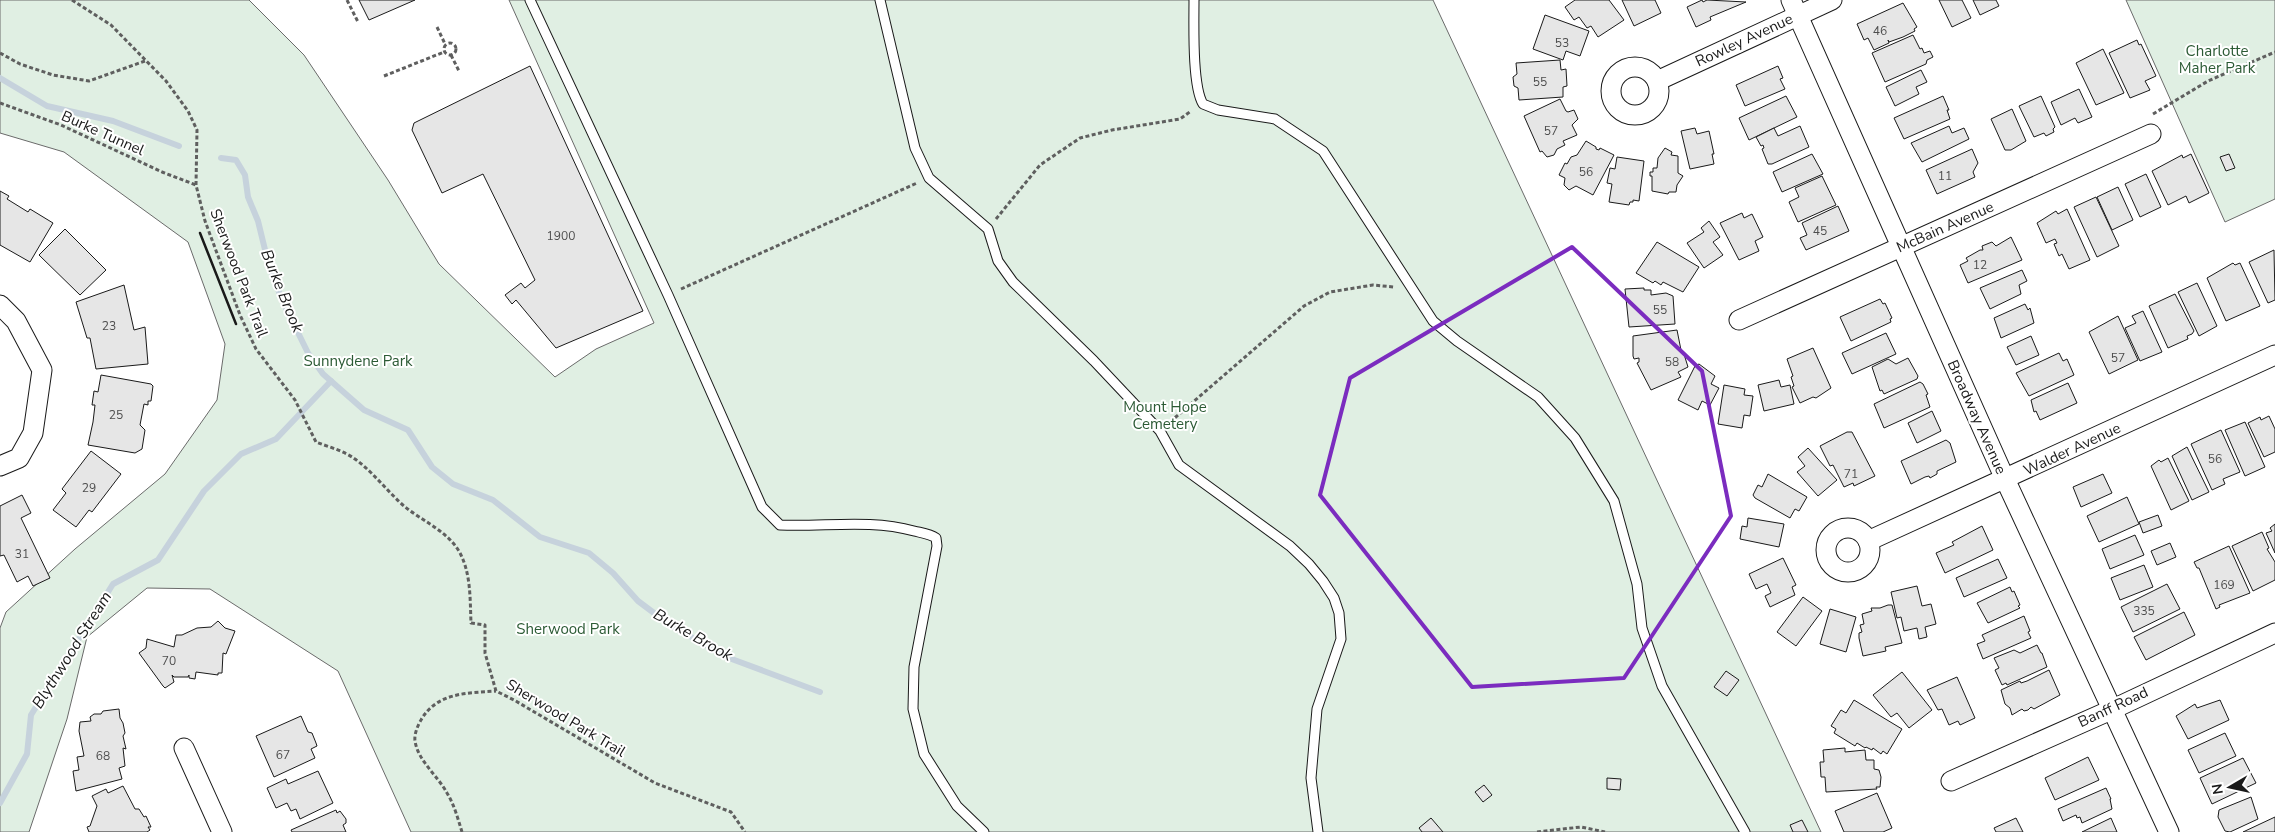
<svg xmlns="http://www.w3.org/2000/svg" width="2275" height="832" font-family="'Nunito Sans',sans-serif">
  <style>
    .green { fill: #e0efe3; stroke: #6a6a6a }
    .lines { fill: none; stroke-linecap: round; stroke-linejoin: round }
    .stream { stroke: #c6d2dc; stroke-width: 6 }
    .building { fill: #e6e6e6; stroke: #1a1a1a }
    .service-casing { stroke: #1a1a1a; stroke-width: 11 }
    .minor-casing { stroke: #1a1a1a; stroke-width: 21 }
    .path { stroke: #5f5f5f; stroke-width: 3; stroke-dasharray: 4 2.5; stroke-linecap: butt }
    .service { stroke: #fff; stroke-width: 9 }
    .minor { stroke: #fff; stroke-width: 19 }
    .wall { stroke: #1a1a1a; stroke-width: 2.5 }
    .marked { fill: none; stroke: #7b2cbf; stroke-width: 4; stroke-linejoin: round }
    .labels { text-anchor: middle; dominant-baseline: central; stroke-width: 4; stroke-linejoin: round; paint-order: stroke }
    .number-label { font-size: 12px; fill: #4d4d4d }
    .street-label { font-size: 15px; fill: #1a1a1a; stroke: #fff }
    .park-label { font-size: 15px; fill: #2b5a34; stroke: #fff }
    .water-label { font-size: 16px; font-style: italic; fill: #1a1a1a; stroke: #fff }
  </style>
  <rect width="100%" height="100%" fill="#fff"/>
  <!-- green -->
  <g class="green">
    <polygon points="0,0 249,0 304,55 388,180 439,264 555,377 596,349 654,323 509,0 1433,0 1821,832 411,832 338,671 210,589 147,588 87,637 67,719 29,832 0,832 0,628 6,612 75,549 165,474 217,400 225,344 188,242 64,152 0,133"/>
    <polygon points="2126,0 2275,0 2275,199 2225,222"/>
  </g>
  <g class="lines">
    <!-- stream -->
    <g class="stream">
      <polyline points="0,78 47,106 113,121 179,146"/>
      <polyline points="221,158 236,160 245,175 248,197 258,221 268,262 282,300 308,353 323,374 364,410 408,430 432,467 453,484 493,500 540,537 589,553 613,573 638,601 670,625 729,658 820,692"/>
      <polyline points="0,803 27,754 31,715 113,584 158,560 204,491 241,454 276,439 331,381"/>
    </g>
  </g>
  <!-- building -->
  <g class="building">
    <polygon points="359,0 415,0 369,20"/>
    <polygon points="1575,0 1609,0 1624,20 1598,37 1591,26 1587,28 1579,17 1574,20 1565,7"/>
    <polygon points="1622,0 1655,0 1661,13 1634,26"/>
    <polygon points="1702,0 1703,2 1707,0 1746,2 1710,17 1711,20 1696,27 1687,7"/>
    <polygon points="1939,0 1962,0 1971,18 1952,27"/>
    <polygon points="1973,0 1996,0 1999,6 1980,15"/>
    <polygon points="1903,3 1917,27 1914,29 1915,31 1903,37 1889,42 1888,40 1889,43 1874,50 1868,38 1864,40 1857,24"/>
    <polygon points="1545,15 1589,31 1580,56 1566,51 1563,60 1533,49"/>
    <polygon points="1913,35 1920,49 1922,48 1924,53 1930,51 1933,57 1927,60 1926,64 1885,82 1872,53"/>
    <polygon points="2137,40 2139,45 2141,44 2156,76 2145,81 2150,90 2130,98 2109,53"/>
    <polygon points="2103,49 2124,93 2096,105 2076,63"/>
    <polygon points="1560,60 1561,70 1566,69 1567,86 1563,87 1563,97 1519,100 1518,88 1514,86 1513,77 1517,74 1516,63"/>
    <polygon points="530,66 643,311 556,348 516,300 512,304 505,295 521,283 525,288 535,280 483,174 442,193 412,130 414,123"/>
    <polygon points="1778,66 1783,78 1780,79 1785,89 1745,106 1736,85"/>
    <polygon points="1921,70 1927,82 1916,87 1919,94 1895,106 1886,87"/>
    <polygon points="2079,89 2092,117 2078,123 2075,118 2061,125 2051,102"/>
    <polygon points="1786,96 1797,117 1749,140 1739,118"/>
    <polygon points="1943,96 1949,110 1947,110 1950,119 1904,139 1894,118"/>
    <polygon points="2041,96 2055,127 2053,129 2054,132 2046,136 2044,133 2034,137 2019,106"/>
    <polygon points="1560,99 1566,111 1568,112 1574,110 1578,119 1572,125 1577,135 1563,141 1565,145 1557,149 1554,155 1547,157 1542,151 1540,152 1524,116"/>
    <polygon points="2012,109 2026,141 2011,150 2005,150 1991,119"/>
    <polygon points="1800,126 1809,147 1772,164 1768,164 1762,149 1764,148 1763,145 1761,146 1756,137 1774,128 1778,136"/>
    <polygon points="1949,126 1952,133 1964,128 1969,139 1922,162 1911,143"/>
    <polygon points="1695,128 1697,134 1709,131 1714,154 1712,154 1714,164 1690,169 1681,131"/>
    <polygon points="1586,141 1596,147 1596,149 1599,150 1600,148 1614,155 1593,195 1576,186 1569,190 1564,185 1565,178 1559,175 1565,163 1567,164 1571,157 1577,155"/>
    <polygon points="1665,148 1672,152 1671,155 1678,156 1678,173 1683,176 1677,185 1676,192 1669,192 1668,194 1652,191 1652,176 1650,176 1650,172 1653,172 1653,168 1657,168 1658,158"/>
    <polygon points="1972,149 1978,163 1973,172 1975,177 1937,194 1926,170"/>
    <polygon points="1812,154 1823,174 1782,192 1773,172"/>
    <polygon points="2191,154 2209,193 2189,203 2186,196 2168,205 2152,171 2182,155 2183,158"/>
    <polygon points="2229,154 2235,168 2226,171 2220,157"/>
    <polygon points="1617,157 1644,161 1639,201 1633,200 1633,202 1630,202 1629,205 1609,202 1612,184 1607,183 1610,168 1615,169"/>
    <polygon points="2146,174 2161,207 2140,217 2125,184"/>
    <polygon points="1822,176 1836,205 1798,222 1789,202 1799,197 1795,188"/>
    <polygon points="2118,187 2133,220 2112,230 2097,197"/>
    <polygon points="0,191 9,196 7,199 28,212 30,209 53,223 30,262 0,245"/>
    <polygon points="2096,197 2119,246 2097,257 2074,207"/>
    <polygon points="1838,206 1849,231 1806,250 1800,238 1807,235 1802,223"/>
    <polygon points="2067,209 2090,260 2069,269 2062,254 2059,256 2054,244 2057,243 2055,239 2046,243 2037,223 2056,211 2058,214"/>
    <polygon points="1742,213 1744,218 1752,214 1763,237 1755,241 1759,251 1739,260 1720,223"/>
    <polygon points="1709,221 1720,237 1713,242 1723,255 1704,268 1687,243 1704,232 1701,228"/>
    <polygon points="65,229 106,270 80,295 39,255"/>
    <polygon points="2011,237 2022,260 1968,283 1960,265 1968,261 1966,258 1980,250 1983,250 1982,246 1992,242 1996,246"/>
    <polygon points="1657,242 1699,267 1683,292 1663,282 1661,285 1655,281 1653,283 1636,273"/>
    <polygon points="2274,250 2275,300 2268,303 2249,262"/>
    <polygon points="2233,263 2235,265 2240,263 2260,306 2226,321 2207,278"/>
    <polygon points="2022,270 2027,281 2019,285 2021,294 1990,309 1980,288"/>
    <polygon points="2197,283 2217,326 2199,336 2178,292"/>
    <polygon points="124,285 134,330 145,327 148,364 96,369 90,338 87,338 76,302"/>
    <polygon points="1644,288 1644,290 1651,290 1651,295 1666,293 1673,296 1675,324 1629,327 1625,289"/>
    <polygon points="2175,294 2194,331 2192,334 2187,336 2188,339 2168,348 2149,306"/>
    <polygon points="1880,299 1883,304 1885,303 1892,318 1890,319 1891,322 1851,341 1840,317"/>
    <polygon points="2025,304 2028,310 2030,308 2034,323 2001,338 1994,318"/>
    <polygon points="2143,311 2162,352 2140,361 2125,328 2136,323 2132,316"/>
    <polygon points="2118,316 2138,360 2109,374 2089,332"/>
    <polygon points="1677,330 1681,350 1683,351 1688,367 1678,372 1681,377 1651,390 1637,363 1639,362 1639,358 1634,359 1633,356 1633,336"/>
    <polygon points="1886,333 1896,354 1852,374 1842,353"/>
    <polygon points="2031,336 2039,355 2016,365 2007,347"/>
    <polygon points="1813,348 1831,388 1816,398 1813,397 1800,403 1792,387 1794,386 1791,377 1793,376 1787,359"/>
    <polygon points="2059,353 2063,361 2067,359 2074,375 2029,396 2016,373"/>
    <polygon points="1908,358 1918,376 1917,379 1884,394 1882,390 1880,391 1872,367 1888,359 1896,364"/>
    <polygon points="1699,364 1715,376 1711,384 1719,388 1710,405 1702,401 1698,410 1678,400 1695,366"/>
    <polygon points="101,375 151,384 153,386 151,401 148,401 148,405 144,404 140,425 145,430 142,449 135,453 88,445 93,422 95,405 92,405 94,391 98,392"/>
    <polygon points="1779,380 1781,387 1790,385 1794,404 1764,411 1758,385"/>
    <polygon points="1920,382 1923,384 1928,394 1926,395 1930,407 1884,428 1874,404"/>
    <polygon points="2068,383 2077,403 2040,420 2036,411 2034,412 2031,400"/>
    <polygon points="1724,385 1745,389 1744,395 1753,396 1750,416 1744,415 1742,428 1718,424"/>
    <polygon points="1932,411 1941,431 1917,443 1908,423"/>
    <polygon points="2269,416 2275,429 2275,452 2264,457 2248,423 2260,417 2261,420"/>
    <polygon points="2245,422 2265,467 2245,476 2225,430"/>
    <polygon points="2221,430 2240,472 2223,479 2225,484 2212,490 2191,444"/>
    <polygon points="1847,432 1852,432 1875,476 1854,486 1853,483 1844,487 1833,465 1830,466 1820,446"/>
    <polygon points="1946,440 1950,443 1956,462 1937,471 1937,474 1930,478 1929,476 1925,477 1911,484 1901,461"/>
    <polygon points="2187,447 2209,492 2192,500 2172,456"/>
    <polygon points="1808,448 1837,480 1818,496 1797,472 1805,466 1798,457"/>
    <polygon points="91,451 121,474 92,512 89,510 76,527 53,510 66,493 62,489"/>
    <polygon points="2168,458 2189,501 2171,510 2151,466 2159,460 2161,462"/>
    <polygon points="1768,474 1807,497 1799,511 1795,509 1790,518 1755,498 1753,495 1758,485 1762,487"/>
    <polygon points="2103,474 2112,493 2081,507 2073,487"/>
    <polygon points="22,495 31,513 21,518 50,578 33,586 28,576 17,582 4,555 0,556 0,506"/>
    <polygon points="2127,497 2139,524 2099,542 2087,516"/>
    <polygon points="2158,515 2162,526 2143,533 2139,522"/>
    <polygon points="1748,518 1784,524 1779,547 1740,539 1742,526 1747,527"/>
    <polygon points="2275,524 2275,553 2266,533 2272,531 2270,528"/>
    <polygon points="1982,526 1993,550 1945,573 1936,553 1954,545 1952,542"/>
    <polygon points="2262,532 2269,548 2267,549 2275,562 2275,580 2253,591 2232,546"/>
    <polygon points="2135,535 2144,555 2110,569 2102,549"/>
    <polygon points="2170,543 2176,557 2157,565 2151,551"/>
    <polygon points="2229,546 2250,593 2219,605 2220,607 2216,609 2199,568 2197,568 2194,562"/>
    <polygon points="1783,558 1796,585 1792,587 1795,595 1770,607 1765,596 1771,593 1767,584 1756,589 1749,574"/>
    <polygon points="1998,559 2007,578 1964,597 1956,578"/>
    <polygon points="2144,565 2153,587 2120,600 2111,578"/>
    <polygon points="2167,584 2180,609 2133,632 2121,607"/>
    <polygon points="1917,586 1922,606 1931,604 1936,624 1925,627 1927,637 1919,639 1917,628 1904,631 1901,617 1897,618 1891,592"/>
    <polygon points="2010,587 2012,592 2014,591 2020,605 2018,606 2020,608 1988,623 1977,603"/>
    <polygon points="1803,597 1822,611 1796,646 1777,632"/>
    <polygon points="1888,605 1892,605 1902,643 1885,647 1886,651 1863,656 1859,638 1859,633 1862,632 1860,625 1864,624 1862,614 1872,611 1871,608 1880,608"/>
    <polygon points="1830,609 1856,617 1846,652 1820,644"/>
    <polygon points="2184,612 2195,635 2146,660 2134,637"/>
    <polygon points="2024,616 2030,631 2028,632 2031,638 1983,659 1977,644 1985,641 1982,635"/>
    <polygon points="218,621 225,628 235,631 226,654 223,653 222,673 218,673 218,675 196,672 195,679 189,678 189,675 188,677 174,677 172,675 174,682 165,688 163,686 139,653 146,648 147,639 174,647 176,635 182,635 197,628 211,627"/>
    <polygon points="2037,645 2041,653 2042,653 2047,667 2007,685 2006,683 2002,685 1995,670 1999,668 1994,658 2014,650 2020,653"/>
    <polygon points="2049,670 2060,695 2034,709 2031,707 2028,710 2024,711 2022,709 2012,715 2010,708 2005,704 2001,690 2020,681 2021,683 2027,681"/>
    <polygon points="1726,671 1739,680 1727,696 1714,687"/>
    <polygon points="1902,672 1932,710 1909,728 1897,713 1891,717 1873,695"/>
    <polygon points="1957,677 1975,718 1960,725 1958,721 1949,725 1942,709 1938,710 1927,690"/>
    <polygon points="1854,700 1902,729 1887,754 1883,751 1881,754 1873,748 1872,750 1866,747 1865,748 1857,743 1855,746 1834,733 1836,729 1831,726 1841,710 1846,713"/>
    <polygon points="2220,700 2229,720 2188,739 2176,716 2195,704 2197,708"/>
    <polygon points="119,709 120,718 123,723 125,733 123,736 126,749 123,748 125,766 119,768 122,779 76,791 73,771 79,770 77,757 84,756 79,731 80,722 91,721 90,717 94,714 101,714 103,711"/>
    <polygon points="301,716 308,732 312,733 316,743 317,746 311,749 315,758 274,777 256,736"/>
    <polygon points="2225,733 2236,756 2199,773 2188,750"/>
    <polygon points="1845,748 1845,752 1865,750 1866,760 1874,760 1874,769 1879,770 1881,777 1880,787 1876,787 1877,789 1826,792 1825,777 1821,777 1820,762 1824,762 1823,750"/>
    <polygon points="2088,757 2099,780 2055,800 2045,778"/>
    <polygon points="2243,758 2256,783 2212,804 2200,778"/>
    <polygon points="318,771 333,803 300,819 296,809 291,811 287,803 276,808 267,788 286,779 288,784"/>
    <polygon points="1607,778 1621,779 1620,790 1607,789"/>
    <polygon points="1484,785 1492,795 1483,802 1475,792"/>
    <polygon points="123,786 135,809 139,809 144,817 146,816 151,827 148,827 150,830 147,832 89,832 87,827 90,826 97,806 92,796 106,789 108,793"/>
    <polygon points="2106,788 2111,799 2110,799 2112,809 2082,823 2080,817 2077,818 2076,815 2063,821 2058,809"/>
    <polygon points="1877,793 1892,828 1883,832 1844,832 1835,811"/>
    <polygon points="2251,797 2258,819 2230,832 2225,831 2218,817 2219,810"/>
    <polygon points="336,810 337,813 340,811 346,819 346,823 343,825 346,832 292,832 291,830"/>
    <polygon points="2275,817 2275,832 2243,832"/>
    <polygon points="1431,818 1443,832 1422,832 1419,828"/>
    <polygon points="2016,818 2023,832 1996,832 1994,828"/>
    <polygon points="2111,818 2117,832 2082,832"/>
    <polygon points="1802,820 1808,832 1793,832 1790,825"/>
  </g>
  <g class="lines">
    <defs>
      <g id="service">
        <path d="M530,0L668,295L762,507L780,525C825,527 870,519 914,531C922,533 930,534 936,538L937,546L914,667L913,709L924,754L957,806L984,832"/>
        <polyline points="880,0 915,148 929,178 988,229 998,261 1013,282 1094,361 1160,431 1179,465 1290,546 1309,564 1323,581 1334,598 1339,613 1341,639 1317,709 1311,778 1318,832"/>
        <path d="M1194,0C1194,24 1192,86 1203,104L1218,110L1275,119L1323,151L1433,321L1457,341L1538,397L1575,438L1614,501L1637,584L1642,628L1662,686L1745,832"/>
      </g>
      <g id="minor">
        <polyline points="1791,0 2005,479 2169,832"/>
        <circle cx="1635" cy="91" r="24"/>
        <polyline points="1657,81 1832,0"/>
        <polyline points="0,305 16,321 42,370 33,433 19,458 0,466"/>
        <polyline points="1739,320 2151,134"/>
        <circle cx="1848" cy="550" r="22"/>
        <polyline points="1868,541 2275,355"/>
        <polyline points="184,748 222,832"/>
        <polyline points="1951,781 2111,710 2275,633"/>
      </g>
    </defs>
    <!-- service casing -->
    <use href="#service" class="service-casing"/>
    <!-- minor casing -->
    <use href="#minor" class="minor-casing"/>
    <!-- path -->
    <g class="path">
      <path d="M72,0L111,25L166,81L188,111L197,130L196,185L205,221L240,315L256,349L295,400L316,442C329,447 344,451 355,459C374,473 387,491 404,506C422,521 448,531 460,553C471,574 470,599 471,623L485,625V653L496,691L514,700L655,783L731,812L745,832"/>
      <polyline points="347,0 358,22"/>
      <polyline points="437,27 445,44"/>
      <circle cx="450" cy="49" r="6"/>
      <polyline points="0,53 20,64 53,75 89,81 145,61"/>
      <polyline points="451,55 459,71"/>
      <polyline points="384,76 444,52"/>
      <polyline points="0,103 61,125 162,172 196,185"/>
      <polyline points="2153,114 2208,81 2275,52"/>
      <polyline points="996,219 1040,165 1080,138 1112,130 1180,119 1191,111"/>
      <polyline points="681,289 917,183"/>
      <polyline points="1170,422 1304,306 1330,292 1373,285 1394,287"/>
      <path d="M462,832C458,819 454,804 447,793C438,776 418,761 415,741C414,734 418,725 421,720C437,692 468,693 496,691"/>
      <polyline points="1537,832 1581,827 1605,832"/>
    </g>
    <!-- service -->
    <use href="#service" class="service"/>
    <!-- minor -->
    <use href="#minor" class="minor"/>
    <!-- wall -->
    <polyline class="wall" points="200,233 236,324"/>
  </g>
  <!-- marked area -->
  <path class="marked" d="M1572,247L1702,371L1731,516L1624,678L1472,687L1320,495L1350,378Z"/>
  <g class="labels">
    <!-- number labels -->
    <g class="number-label">
      <text x="1880" y="31">46</text>
      <text x="1562" y="43">53</text>
      <text x="1540" y="82">55</text>
      <text x="1551" y="131">57</text>
      <text x="1586" y="172">56</text>
      <text x="1945" y="176">11</text>
      <text x="1820" y="231">45</text>
      <text x="561" y="236">1900</text>
      <text x="1980" y="265">12</text>
      <text x="1660" y="310">55</text>
      <text x="109" y="326">23</text>
      <text x="2118" y="358">57</text>
      <text x="1672" y="362">58</text>
      <text x="116" y="415">25</text>
      <text x="2215" y="459">56</text>
      <text x="1851" y="474">71</text>
      <text x="89" y="488">29</text>
      <text x="22" y="554">31</text>
      <text x="2224" y="585">169</text>
      <text x="2144" y="611">335</text>
      <text x="169" y="661">70</text>
      <text x="283" y="755">67</text>
      <text x="103" y="756">68</text>
    </g>
    <!-- street labels -->
    <g class="street-label">
      <text transform="translate(1744 40) rotate(-25)">Rowley Avenue</text>
      <text transform="translate(103 133) rotate(24)">Burke Tunnel</text>
      <text transform="translate(1945 227) rotate(-24)">McBain Avenue</text>
      <text transform="translate(239 273) rotate(69)">Sherwood Park Trail</text>
      <text transform="translate(1977 417) rotate(66)">Broadway Avenue</text>
      <text transform="translate(2072 449) rotate(-25)">Walder Avenue</text>
      <text transform="translate(2113 707) rotate(-25)">Banff Road</text>
      <text transform="translate(566 718) rotate(31)">Sherwood Park Trail</text>
    </g>
    <!-- park labels -->
    <g class="park-label">
      <text x="2217" y="51">Charlotte<tspan x="2217" dy="17">Maher Park</tspan></text>
      <text x="358" y="361">Sunnydene Park</text>
      <text x="1165" y="407">Mount Hope<tspan x="1165" dy="17">Cemetery</tspan></text>
      <text x="568" y="629">Sherwood Park</text>
    </g>
    <!-- water labels -->
    <g class="water-label">
      <text transform="translate(282 291) rotate(68)">Burke Brook</text>
      <text transform="translate(693 635) rotate(30)">Burke Brook</text>
      <text transform="translate(72 650) rotate(-58)">Blythwood Stream</text>
    </g>
  </g>
  <!-- north arrow -->
  <g transform="translate(2230 787) rotate(261)" stroke="#ffffff" stroke-width="4" paint-order="stroke">
  <path d="M0-4L9 19L0 12L-9 19Z" fill="#1a1a1a"/>
  <text y="-8" font-size="14" font-weight="bold" text-anchor="middle" fill="#1a1a1a">N</text>
  </g>
</svg>
